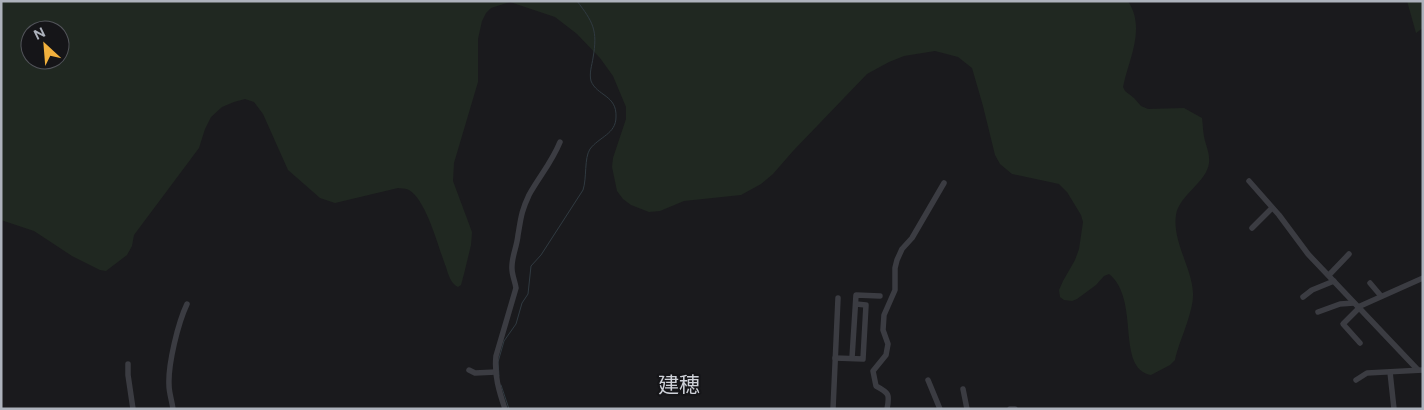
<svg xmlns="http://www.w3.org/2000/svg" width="1424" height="410" font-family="Figtree,'Noto Sans JP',sans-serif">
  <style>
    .green { fill: #202821; fill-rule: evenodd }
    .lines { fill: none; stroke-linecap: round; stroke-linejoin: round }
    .stream { stroke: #303a41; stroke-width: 1 }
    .minor { stroke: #3b3c42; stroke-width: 5.5 }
    .labels { text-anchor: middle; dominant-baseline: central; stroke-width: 4.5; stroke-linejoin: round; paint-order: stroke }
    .quarter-label { font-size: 21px; fill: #ced1d8; stroke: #151518 }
  </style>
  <rect width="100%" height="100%" fill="#1a1a1d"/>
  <!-- green -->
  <g class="green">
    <path d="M1,1H1128C1146,29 1129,58 1123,87L1125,91L1134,98L1141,106L1148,109L1184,108L1202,118C1203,126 1203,134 1205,141C1207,148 1210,155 1209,163C1207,182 1179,195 1176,215C1172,241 1192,268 1193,293C1194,312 1179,341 1175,360L1170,365L1151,375C1115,368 1141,300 1109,274L1104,276L1096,285L1077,299L1072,301L1064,300L1060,297L1059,290L1063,281L1075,260L1079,249L1083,222L1081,215L1067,192L1059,184L1012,174L1000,164L995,155L983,106L972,68L958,57L935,51L904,56L889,62L867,74L793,151L773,174L761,184L741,195L684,201L660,211L649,212L631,205L623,199L617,191L612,167L613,158L626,119V107L613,76L600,58L577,34L555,17L510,2L491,8L486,13L482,21L478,39V82L454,163L453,181L472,232L471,245L464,274L461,285L458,287C451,284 448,274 446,267C438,247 427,201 409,190C406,188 402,189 398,188L335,203L320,198L288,170L263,114L254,102L245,99L234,102L222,107L211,117L205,129L199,148L134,235L132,246L127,255L106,271L100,270L72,256L34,231L1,220ZM30,30H60V60H30Z"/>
    <polygon points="1407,1 1423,1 1423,28 1416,33"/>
  </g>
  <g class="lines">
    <!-- stream -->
    <g class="stream">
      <path d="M499,376L498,362L504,341L516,324L522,303L528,294L531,266L541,255L583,190C587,178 584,158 590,149C599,137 616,134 616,117C617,95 597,96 591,81C589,73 592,65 593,58C598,30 593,22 577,1"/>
      <polyline points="501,385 509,409"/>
    </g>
    <!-- minor -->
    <g class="minor">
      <polyline points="1249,181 1279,215 1308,254 1418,370"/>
      <polyline points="1252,228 1272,208"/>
      <polyline points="1329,275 1349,254"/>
      <polyline points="1370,283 1381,296"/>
      <polyline points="1303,297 1312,290 1334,281"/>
      <polyline points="1358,307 1423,278"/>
      <polyline points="1359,308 1343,324 1360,343"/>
      <polyline points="1318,312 1340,304 1354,303"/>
      <polyline points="835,358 863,359 866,305 856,304"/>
      <polyline points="852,358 856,295 880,296"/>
      <polyline points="128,364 128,375 133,409"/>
      <polyline points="469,370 475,373 496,372"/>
      <polyline points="1390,372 1394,409"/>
      <polyline points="928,380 940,409"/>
      <polyline points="1356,380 1367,373 1423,370"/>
      <polyline points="963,389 967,409"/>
      <path d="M173,409C172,401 169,393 169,385C168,364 178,323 187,304"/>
      <path d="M505,409C499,391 494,375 496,356L516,288C515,281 512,275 512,269C511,258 517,247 518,235C521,218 521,212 529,195C539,177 552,162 560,142"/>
      <polyline points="833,409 838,298"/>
      <path d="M887,409C890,394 889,393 876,386L873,371L886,355L888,344L883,330L884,315L895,290V268L897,260L902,249L912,238L944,183"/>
      <polyline points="1010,409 1015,409"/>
    </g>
  </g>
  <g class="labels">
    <!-- quarter labels -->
    <g class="quarter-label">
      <text x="679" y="384">建穂</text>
    </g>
  </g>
  <!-- border -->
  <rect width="1424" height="410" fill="none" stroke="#adb2bc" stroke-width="5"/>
  <!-- north arrow -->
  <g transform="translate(45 45) rotate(334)"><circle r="24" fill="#151518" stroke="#52545a"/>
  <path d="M0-4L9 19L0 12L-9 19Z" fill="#f2b13d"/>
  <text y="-8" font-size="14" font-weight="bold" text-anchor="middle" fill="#adb2bc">N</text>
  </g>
</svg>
